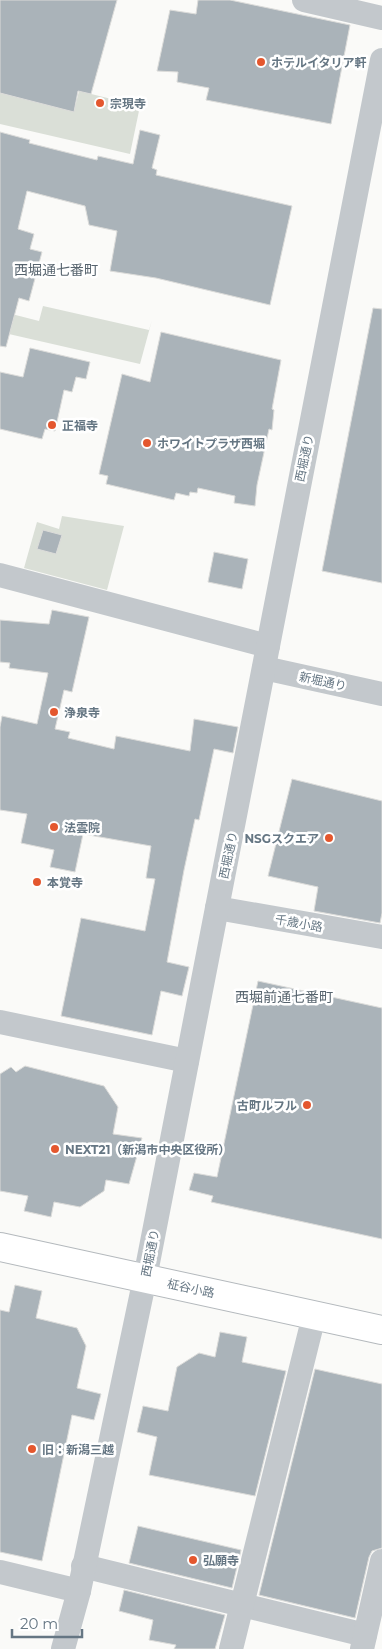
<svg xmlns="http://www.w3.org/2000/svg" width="382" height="1649" font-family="Montserrat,'Noto Sans JP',sans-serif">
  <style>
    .green { fill: #dadfd7 }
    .building { fill: #aab3b9; stroke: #dcdcda }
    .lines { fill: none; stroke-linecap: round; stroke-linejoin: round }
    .highway-casing { stroke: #b4b9bd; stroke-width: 30 }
    .minor { stroke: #c3c8cc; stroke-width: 24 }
    .highway { stroke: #fff; stroke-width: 28 }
    .poi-dot { fill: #e4572e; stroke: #fff; stroke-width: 2 }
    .labels { text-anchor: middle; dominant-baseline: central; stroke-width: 5; stroke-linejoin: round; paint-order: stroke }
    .poi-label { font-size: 12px; font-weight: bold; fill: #657683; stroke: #fff; text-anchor: start }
    .street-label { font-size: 12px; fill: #657683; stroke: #fff }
    .neighbourhood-label { font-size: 14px; fill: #57646e; stroke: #fff }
  </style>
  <rect width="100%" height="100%" fill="#fafaf8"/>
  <!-- green -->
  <g class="green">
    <polygon points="79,91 140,106 130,154 0,124 0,93 74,111"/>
    <polygon points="43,306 149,330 152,320 140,364 0,332 0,311 39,321"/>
    <polygon points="62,516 124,526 107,590 24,568 37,522 59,529"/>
  </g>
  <!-- building -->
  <g class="building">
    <polygon points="0,0 117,0 91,94 78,91 74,112 0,93"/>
    <polygon points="198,0 230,0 350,25 331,124 206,100 209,88 177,82 178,72 157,71 170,10 196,14"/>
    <polygon points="140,130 160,135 152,168 157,170 156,175 292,206 270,305 156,278 110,271 117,231 89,225 85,206 27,191 18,229 34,234 30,249 42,252 29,301 19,298 6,347 0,346 0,132 30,140 29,143 97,160 98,156 133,164"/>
    <polygon points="373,308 382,309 382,583 322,571"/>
    <polygon points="161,332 281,360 272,409 274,410 272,430 269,429 257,485 255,506 234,503 235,496 198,488 197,493 190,492 189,496 176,493 174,500 106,484 108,476 99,474 122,374 150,382"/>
    <polygon points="30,348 90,362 86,379 76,377 72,392 64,390 55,431 45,429 42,439 0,429 0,372 23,377"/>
    <polygon points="43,530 62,535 56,554 37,549"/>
    <polygon points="214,552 248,559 242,589 208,582"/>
    <polygon points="52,610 89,617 72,692 64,690 55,729 70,732 68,738 114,749 116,736 190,751 194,719 238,727 233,753 214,749 199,820 195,819 184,870 167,962 189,967 182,996 161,991 152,1035 61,1016 81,918 145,931 155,879 146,878 151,846 83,834 75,872 50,867 54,850 21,843 27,814 0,810 0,727 2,716 37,724 48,673 9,668 10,663 0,662 0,620 49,624"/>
    <polygon points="292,779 382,801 382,913 380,923 314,911 318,887 268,876"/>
    <polygon points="258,981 382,1008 382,1239 211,1202 213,1196 189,1190 194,1173 217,1177"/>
    <polygon points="25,1066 104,1086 118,1107 113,1134 142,1138 129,1184 106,1180 104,1191 80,1207 54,1202 51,1217 24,1211 28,1196 0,1191 0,1074 11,1067 16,1072"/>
    <polygon points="15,1285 42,1291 36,1318 77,1328 86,1346 77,1388 101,1394 94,1420 72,1415 42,1561 0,1552 0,1310 9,1312"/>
    <polygon points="220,1332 247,1337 242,1362 286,1371 255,1496 149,1475 157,1437 137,1432 143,1406 168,1411 177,1367 199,1353 215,1357"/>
    <polygon points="315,1369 382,1384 382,1548 372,1551 369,1557 355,1618 259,1595"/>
    <polygon points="138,1526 241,1550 232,1588 129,1563"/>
    <polygon points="124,1590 225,1615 215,1649 174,1649 176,1645 149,1640 153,1620 119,1611"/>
  </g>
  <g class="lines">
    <defs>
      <polyline id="highway" points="0,1247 382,1330"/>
    </defs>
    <!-- highway casing -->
    <use href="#highway" class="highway-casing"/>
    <!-- minor -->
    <g class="minor">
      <polyline points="304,0 382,18"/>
      <polyline points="0,575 268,646"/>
      <polyline points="264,668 382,694"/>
      <polyline points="217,908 382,937"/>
      <polyline points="0,1022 187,1061"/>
      <polyline points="83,1566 365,1635"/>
      <polyline points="0,1572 79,1591"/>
      <polyline points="63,1649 79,1591 145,1278 382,60"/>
      <polyline points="231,1649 314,1316"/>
      <polyline points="362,1649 382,1561"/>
    </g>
    <!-- highway -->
    <use href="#highway" class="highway"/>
  </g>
  <!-- markers -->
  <g class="poi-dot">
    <circle cx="261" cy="62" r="5"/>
    <circle cx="100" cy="103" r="5"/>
    <circle cx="52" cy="425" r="5"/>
    <circle cx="147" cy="443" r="5"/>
    <circle cx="54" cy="712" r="5"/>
    <circle cx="54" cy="827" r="5"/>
    <circle cx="329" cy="838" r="5"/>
    <circle cx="37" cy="882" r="5"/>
    <circle cx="307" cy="1105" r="5"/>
    <circle cx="55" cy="1149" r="5"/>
    <circle cx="32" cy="1449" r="5"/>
    <circle cx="193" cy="1560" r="5"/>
  </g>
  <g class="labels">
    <!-- poi labels -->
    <g class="poi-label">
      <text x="271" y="62">ホテルイタリア軒</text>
      <text x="110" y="103">宗現寺</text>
      <text x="62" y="425">正福寺</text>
      <text x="157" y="443">ホワイトプラザ西堀</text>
      <text x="64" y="712">浄泉寺</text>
      <text x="64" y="827">法雲院</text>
      <text x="319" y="838" text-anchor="end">NSGスクエア</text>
      <text x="47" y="882">本覚寺</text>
      <text x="297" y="1105" text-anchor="end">古町ルフル</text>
      <text x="65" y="1149">NEXT21（新潟市中央区役所）</text>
      <text x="42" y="1449">旧：新潟三越</text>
      <text x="203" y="1560">弘願寺</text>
    </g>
    <!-- street labels -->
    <g class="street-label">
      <text transform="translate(304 458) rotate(-78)">西堀通り</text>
      <text transform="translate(323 681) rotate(12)">新堀通り</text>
      <text transform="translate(228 855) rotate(-78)">西堀通り</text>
      <text transform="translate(299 923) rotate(10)">千歳小路</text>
      <text transform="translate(150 1253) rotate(-79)">西堀通り</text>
      <text transform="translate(191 1288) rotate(12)">柾谷小路</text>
    </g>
    <!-- neighbourhood labels -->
    <g class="neighbourhood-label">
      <text x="56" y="270">西堀通七番町</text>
      <text x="284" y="997">西堀前通七番町</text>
    </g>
  </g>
  <!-- scale -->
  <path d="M12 1629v8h70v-8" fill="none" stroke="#657683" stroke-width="2.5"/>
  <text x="20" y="1629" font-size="15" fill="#657683" stroke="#ffffff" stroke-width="4" paint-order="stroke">20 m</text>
</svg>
